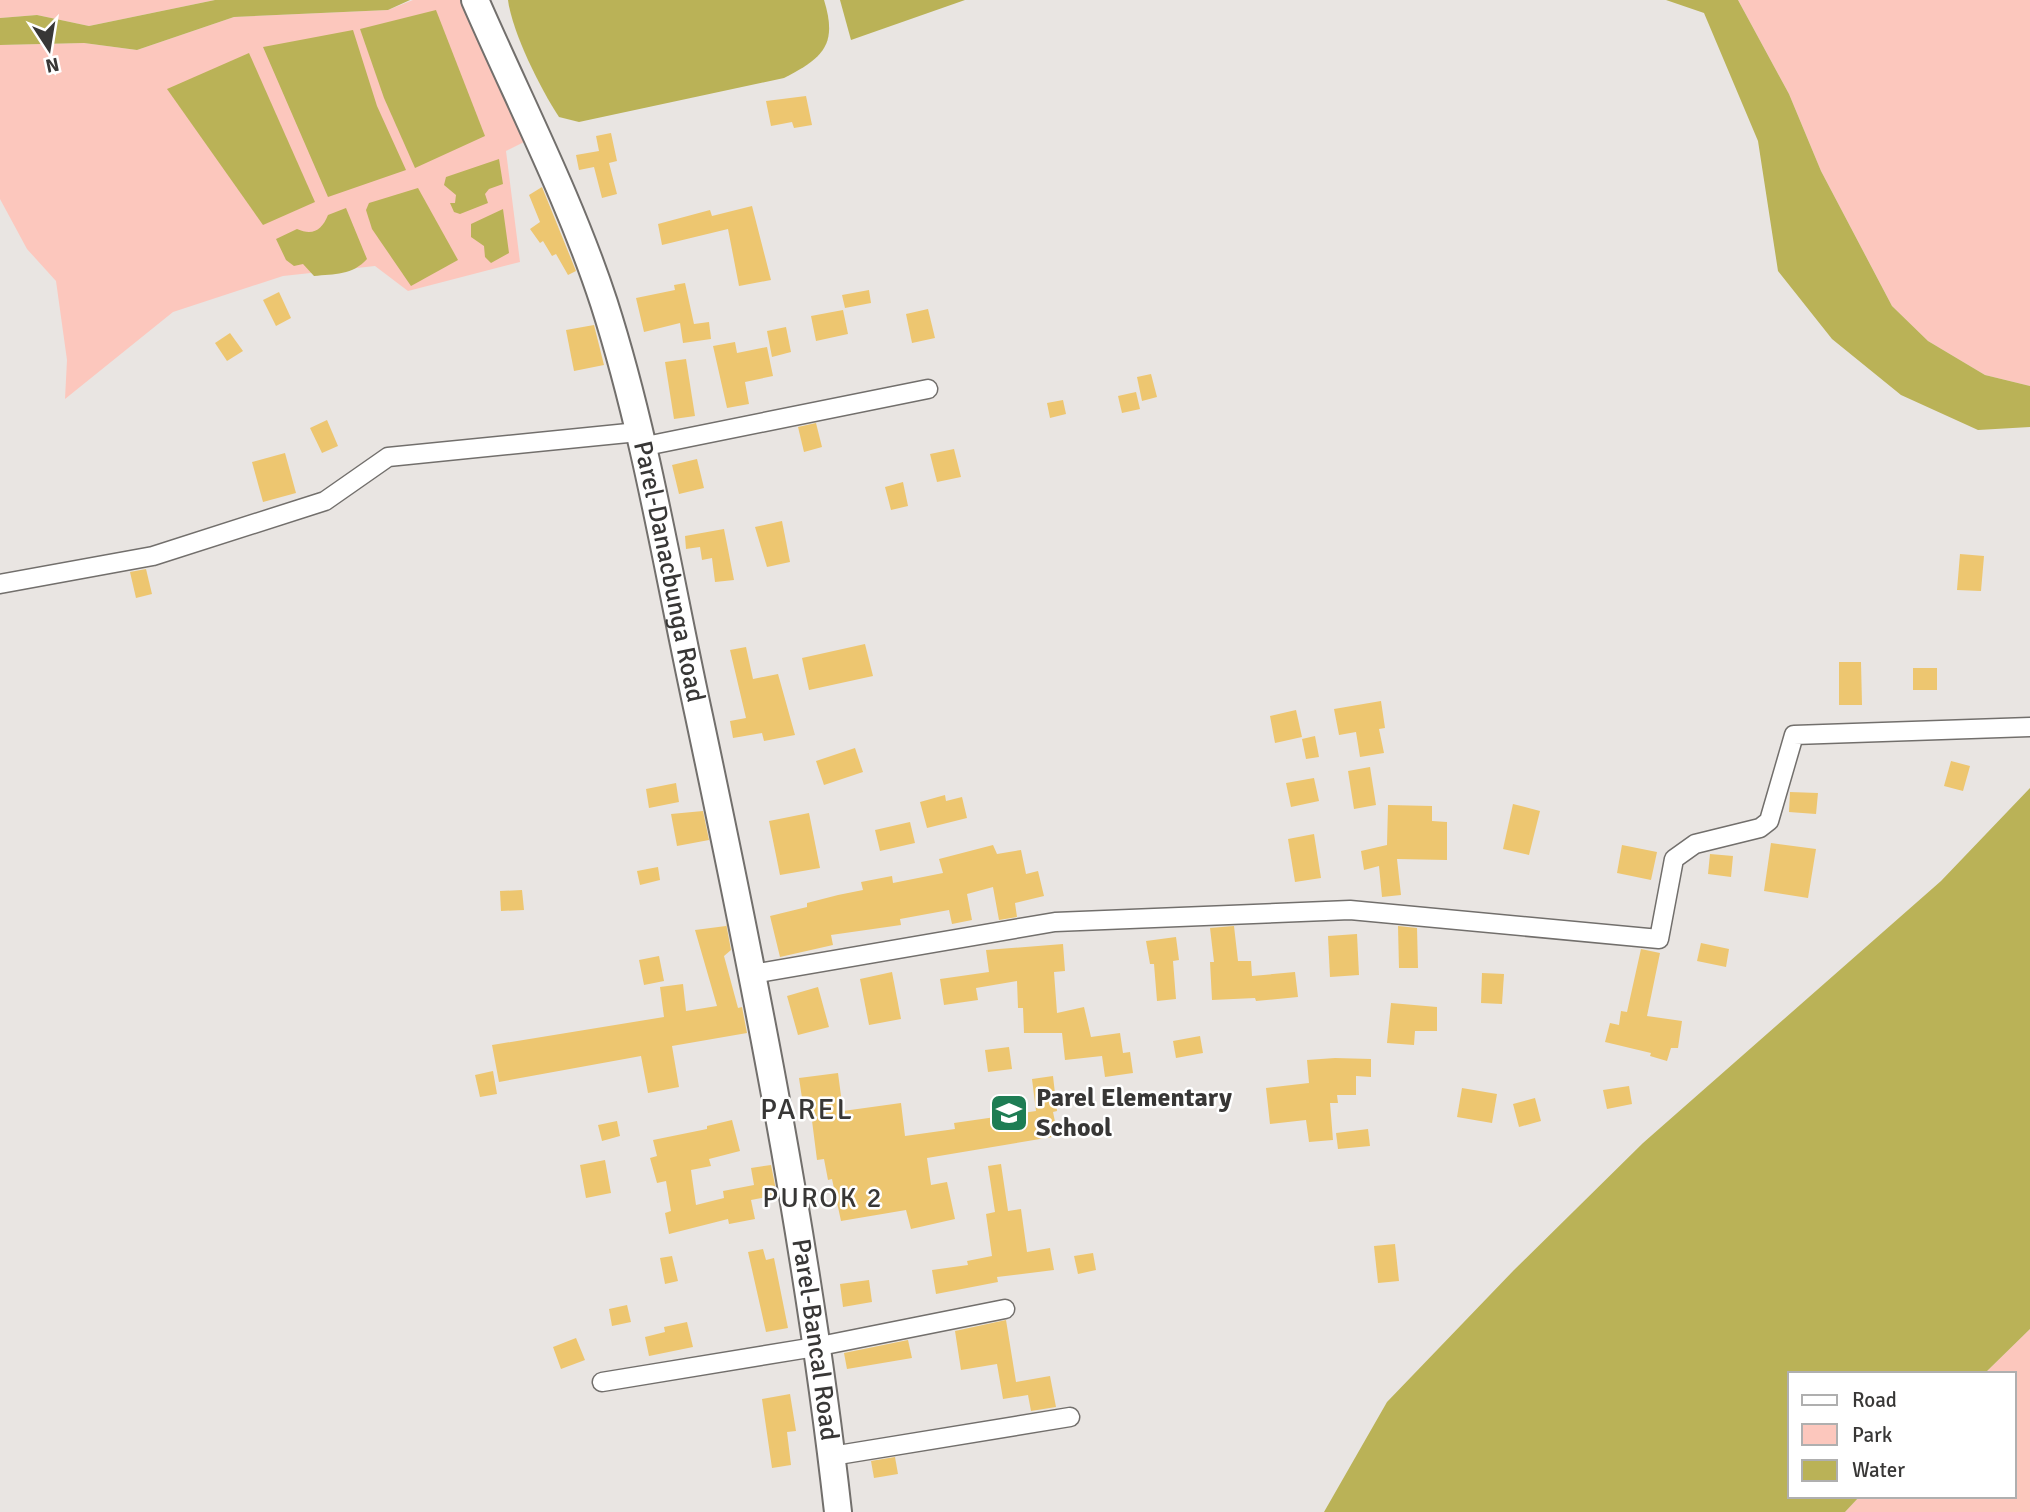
<svg xmlns="http://www.w3.org/2000/svg" width="2030" height="1512" font-family="Signika,sans-serif">
  <style>
    .green { fill: #fcc7bd }
    .water { fill: #bab257 }
    .building { fill: #edc670 }
    .lines { fill: none; stroke-linecap: round; stroke-linejoin: round }
    .street-casing { stroke: #726f6c; stroke-width: 21 }
    .secondary-casing { stroke: #726f6c; stroke-width: 30 }
    .street { stroke: #fff; stroke-width: 18 }
    .secondary { stroke: #fff; stroke-width: 26 }
    .labels { text-anchor: middle; dominant-baseline: central; stroke-width: 5; stroke-linejoin: round; paint-order: stroke }
    .street-label { font-size: 26px; fill: #383736; stroke: #fff }
    .poi-label { font-size: 26px; font-weight: bold; fill: #383736; stroke: #fff; text-anchor: start }
    .neighbourhood-label { font-size: 28px; letter-spacing: 2px; fill: #383736; stroke: #fff }
    .quarter-label { font-size: 30px; letter-spacing: 2px; fill: #383736; stroke: #fff }
  </style>
  <rect width="100%" height="100%" fill="#e9e5e2"/>
  <!-- green -->
  <g class="green">
    <polygon points="0,0 215,0 89,26 37,15 0,18"/>
    <polygon points="413,0 475,0 536,136 506,151 520,262 408,291 375,266 283,276 173,312 65,399 67,360 56,281 27,249 0,199 0,45 84,43 137,50 234,17 388,10"/>
    <polygon points="1738,0 2030,0 2030,386 1985,375 1928,341 1892,306 1821,171 1789,94"/>
    <polygon points="2030,1329 2030,1512 1845,1512 1860,1496 2014,1496 2014,1374 1984,1374"/>
  </g>
  <!-- water -->
  <g class="water">
    <polygon points="215,0 410,0 388,10 234,17 137,50 84,43 0,45 0,18 37,15 89,26"/>
    <path d="M508,0H824C838,45 823,58 784,78L579,122L559,117C541,90 512,32 508,0Z"/>
    <polygon points="840,0 965,0 851,40"/>
    <polygon points="1666,0 1738,0 1789,94 1821,171 1892,306 1928,341 1985,375 2030,386 2030,427 1978,430 1901,395 1832,339 1778,271 1758,141 1704,13"/>
    <polygon points="436,10 485,136 415,168 384,98 360,29"/>
    <polygon points="353,30 377,106 406,170 328,197 263,47"/>
    <polygon points="249,53 315,202 263,225 167,89"/>
    <polygon points="499,159 503,184 489,189 485,194 488,203 460,214 454,212 450,203 455,203 456,195 444,185 446,177"/>
    <polygon points="418,188 458,260 411,286 372,229 366,210 369,203"/>
    <path d="M346,208L367,259C353,275 334,274 314,276L303,264L294,266L286,260L276,239L297,229C313,236 322,230 328,215Z"/>
    <polygon points="503,209 509,253 491,263 485,257 484,246 471,237 471,224"/>
    <polygon points="2030,788 2030,1329 1984,1374 1790,1374 1790,1496 1860,1496 1845,1512 1324,1512 1387,1402 1514,1270 1643,1143 1941,881"/>
  </g>
  <!-- building -->
  <g class="building">
    <polygon points="806,96 812,125 794,128 792,122 771,126 766,101"/>
    <polygon points="611,133 617,161 609,163 617,194 602,198 594,167 579,170 576,155 599,151 596,136"/>
    <polygon points="542,187 576,271 568,275 556,254 552,256 543,241 540,243 530,229 540,222 529,195"/>
    <polygon points="752,206 771,280 739,286 728,229 662,245 658,224 710,210 712,216"/>
    <polygon points="685,283 694,324 709,322 711,339 683,343 680,323 644,332 636,298 675,290 674,285"/>
    <polygon points="869,290 871,303 845,308 842,295"/>
    <polygon points="279,292 291,318 276,326 263,300"/>
    <polygon points="928,309 935,338 912,343 906,314"/>
    <polygon points="843,310 848,334 816,341 811,316"/>
    <polygon points="594,325 604,365 574,371 566,330"/>
    <polygon points="786,327 791,352 772,357 767,331"/>
    <polygon points="230,333 243,351 227,361 215,343"/>
    <polygon points="735,342 737,353 767,347 773,376 745,382 749,404 727,408 713,346"/>
    <polygon points="686,359 695,416 674,419 665,362"/>
    <polygon points="1151,374 1157,397 1142,401 1137,377"/>
    <polygon points="1136,392 1140,409 1122,413 1118,396"/>
    <polygon points="1063,400 1066,414 1050,418 1047,403"/>
    <polygon points="327,420 338,446 322,453 310,428"/>
    <polygon points="816,423 822,447 804,452 798,427"/>
    <polygon points="954,449 961,477 937,482 930,454"/>
    <polygon points="285,453 296,493 263,502 252,462"/>
    <polygon points="697,459 704,488 679,494 672,465"/>
    <polygon points="903,482 908,506 891,510 885,487"/>
    <polygon points="782,521 790,562 767,567 755,527"/>
    <polygon points="724,529 734,580 715,582 712,558 702,560 700,547 686,549 685,536"/>
    <polygon points="1960,554 1984,556 1981,591 1957,590"/>
    <polygon points="146,569 152,594 136,598 130,572"/>
    <polygon points="865,644 873,676 809,690 802,658"/>
    <polygon points="746,647 753,679 778,674 795,735 764,741 762,733 733,738 730,721 746,718 730,650"/>
    <polygon points="1839,662 1861,662 1862,705 1839,705"/>
    <rect x="1913" y="668" width="24" height="22"/>
    <polygon points="1381,701 1385,728 1379,729 1384,753 1360,757 1356,732 1339,735 1334,709"/>
    <polygon points="1296,710 1302,737 1275,743 1270,716"/>
    <polygon points="1315,736 1319,757 1306,759 1302,739"/>
    <polygon points="855,748 863,772 824,785 816,761"/>
    <polygon points="1951,761 1970,766 1963,791 1944,786"/>
    <polygon points="1370,767 1376,805 1354,809 1348,771"/>
    <polygon points="1314,778 1319,801 1291,807 1286,783"/>
    <polygon points="676,783 679,802 649,808 646,789"/>
    <polygon points="1790,792 1818,793 1816,814 1789,812"/>
    <polygon points="945,795 946,801 962,797 967,818 927,828 920,802"/>
    <polygon points="1513,804 1540,811 1529,855 1503,849"/>
    <polygon points="1388,805 1432,806 1432,821 1447,822 1447,860 1397,859 1401,895 1382,897 1379,866 1364,870 1361,851 1387,845"/>
    <polygon points="703,811 709,840 677,846 671,814"/>
    <polygon points="809,813 820,868 780,875 769,821"/>
    <polygon points="910,822 915,843 880,851 875,830"/>
    <polygon points="1314,834 1321,878 1295,882 1288,839"/>
    <polygon points="1771,843 1816,849 1808,898 1764,891"/>
    <polygon points="993,845 997,854 1021,850 1026,874 1038,871 1044,896 1015,903 1017,917 999,920 993,887 967,894 972,920 952,924 949,910 900,919 901,925 831,935 833,945 780,957 770,916 807,907 807,903 838,895 863,890 861,882 892,876 893,883 943,873 939,859"/>
    <polygon points="1622,845 1657,852 1651,880 1617,873"/>
    <polygon points="1710,854 1733,856 1731,877 1708,874"/>
    <polygon points="658,867 660,880 640,885 637,871"/>
    <polygon points="522,890 524,910 501,911 500,891"/>
    <polygon points="726,923 731,950 724,956 738,1008 742,1007 747,1033 672,1046 679,1087 648,1093 641,1056 499,1082 492,1045 664,1017 660,987 683,984 686,1011 717,1006 695,930 726,926"/>
    <polygon points="1234,926 1238,961 1251,961 1252,976 1295,972 1298,997 1256,1001 1255,998 1212,1000 1210,962 1214,962 1210,928"/>
    <polygon points="1398,926 1417,928 1418,968 1399,968"/>
    <polygon points="1357,934 1359,975 1330,977 1328,936"/>
    <polygon points="1176,937 1179,960 1173,961 1176,999 1157,1001 1154,964 1150,964 1146,941"/>
    <polygon points="1701,943 1729,949 1726,967 1697,961"/>
    <polygon points="1063,944 1065,971 1054,972 1057,1013 1084,1007 1091,1037 1120,1033 1123,1053 1130,1052 1133,1073 1105,1077 1102,1056 1065,1060 1062,1033 1024,1033 1023,1008 1018,1008 1017,981 976,988 978,1000 944,1005 940,979 989,972 986,950"/>
    <polygon points="1641,949 1660,953 1647,1016 1682,1021 1678,1048 1671,1048 1667,1061 1650,1056 1651,1053 1605,1042 1610,1023 1619,1025 1621,1011 1627,1012"/>
    <polygon points="659,956 664,981 644,985 639,960"/>
    <polygon points="892,972 901,1019 869,1025 860,979"/>
    <polygon points="1482,973 1504,974 1502,1004 1481,1003"/>
    <polygon points="818,987 829,1027 798,1035 787,996"/>
    <polygon points="1391,1003 1437,1007 1437,1031 1415,1031 1414,1045 1387,1043"/>
    <polygon points="1200,1036 1203,1053 1176,1058 1173,1041"/>
    <polygon points="1009,1047 1012,1069 988,1072 985,1050"/>
    <polygon points="1335,1058 1371,1059 1371,1077 1356,1076 1356,1095 1337,1095 1338,1103 1330,1103 1333,1140 1309,1142 1306,1120 1270,1124 1266,1088 1309,1083 1307,1060"/>
    <polygon points="493,1071 497,1094 480,1097 475,1075"/>
    <polygon points="838,1073 843,1111 901,1103 905,1136 955,1129 954,1123 1036,1111 1032,1079 1053,1076 1057,1111 1053,1112 1058,1136 927,1158 931,1185 947,1182 955,1219 911,1229 906,1210 841,1221 832,1179 828,1180 824,1159 817,1160 809,1097 802,1098 799,1078"/>
    <polygon points="1629,1086 1632,1104 1607,1109 1603,1090"/>
    <polygon points="1462,1088 1497,1094 1492,1123 1457,1117"/>
    <polygon points="1535,1098 1541,1121 1519,1127 1513,1104"/>
    <polygon points="732,1120 740,1151 709,1159 711,1166 691,1170 696,1205 724,1198 723,1191 754,1185 751,1168 771,1165 777,1195 751,1200 755,1219 729,1224 728,1219 669,1234 665,1213 671,1211 666,1181 657,1183 650,1158 657,1156 653,1140 707,1129 707,1126"/>
    <polygon points="617,1121 620,1136 602,1141 598,1125"/>
    <polygon points="1368,1129 1370,1146 1338,1149 1336,1133"/>
    <polygon points="605,1160 611,1193 586,1198 580,1165"/>
    <polygon points="1001,1164 1008,1211 1021,1209 1027,1252 1050,1248 1054,1270 997,1277 998,1282 936,1294 932,1270 968,1265 967,1261 992,1256 986,1214 995,1212 988,1166"/>
    <polygon points="1395,1244 1399,1281 1378,1283 1374,1246"/>
    <polygon points="763,1249 766,1260 774,1258 788,1328 766,1332 748,1252"/>
    <polygon points="1093,1253 1096,1270 1078,1274 1074,1256"/>
    <polygon points="672,1256 678,1281 665,1284 660,1258"/>
    <polygon points="869,1280 872,1302 843,1307 840,1284"/>
    <polygon points="627,1305 631,1322 612,1326 609,1309"/>
    <polygon points="1006,1320 1016,1382 1050,1376 1056,1407 1031,1411 1028,1395 1003,1399 997,1364 961,1370 955,1331"/>
    <polygon points="687,1322 693,1347 649,1356 645,1337 665,1332 664,1327"/>
    <polygon points="576,1338 585,1360 561,1369 553,1347"/>
    <polygon points="908,1340 912,1358 847,1369 844,1353"/>
    <polygon points="790,1394 796,1431 787,1432 791,1465 772,1468 762,1399"/>
    <polygon points="895,1457 898,1474 874,1478 871,1461"/>
  </g>
  <g class="lines">
    <defs>
      <g id="street">
        <polyline points="641,447 928,389"/>
        <polyline points="0,584 153,556 325,501 388,457 638,432"/>
        <polyline points="753,974 1055,922 1350,910 1659,939 1674,859 1695,844 1760,828 1769,821 1794,735 2030,727"/>
        <polyline points="602,1382 815,1347 1005,1309"/>
        <polyline points="832,1456 1070,1417"/>
      </g>
      <g id="secondary">
        <path id="s1" d="M475,0C519,101 570,199 604,303C647,437 669,579 699,716C755,980 808,1244 838,1512"/>
      </g>
    </defs>
    <!-- street casing -->
    <use href="#street" class="street-casing"/>
    <!-- secondary casing -->
    <use href="#secondary" class="secondary-casing"/>
    <!-- street -->
    <use href="#street" class="street"/>
    <!-- secondary -->
    <use href="#secondary" class="secondary"/>
  </g>
  <!-- icons -->
  <defs>
    <symbol id="school-square" viewBox="-11 -11 22 22"><rect x="-9" y="-9" width="18" height="18" rx="4" fill="#1e7d54" stroke="#fff"/><path d="M0-5L7-2L0 1L-7-2ZM-4 1L0 2.5L4 1V4Q0 6-4 4Z" fill="#fff"/></symbol>
  </defs>
  <g fill-rule="evenodd">
    <use href="#school-square" x="987" y="1091" width="44" height="44"/>
  </g>
  <g class="labels">
    <!-- street labels -->
    <g class="street-label">
      <text stroke="none"><textPath href="#s1" startOffset="606">Parel-Danacbunga Road</textPath></text>
      <text stroke="none"><textPath href="#s1" startOffset="1388">Parel-Bancal Road</textPath></text>
    </g>
    <!-- poi labels -->
    <g class="poi-label">
      <text x="1036" y="1098">Parel Elementary<tspan x="1036" dy="30">School</tspan></text>
    </g>
    <!-- neighbourhood labels -->
    <g class="neighbourhood-label">
      <text x="823" y="1198">PUROK 2</text>
    </g>
    <!-- quarter labels -->
    <g class="quarter-label">
      <text x="807" y="1109">PAREL</text>
    </g>
  </g>
  <!-- legend -->
  <rect x="1788" y="1372" width="228" height="126" fill="#ffffff" stroke="#afafaf" stroke-width="2"/>
  <rect x="1802" y="1395" width="35" height="10" fill="#ffffff" stroke="#afafaf" stroke-width="2"/>
  <text x="1852" y="1407" font-size="21" fill="#383736">Road</text>
  <rect x="1802" y="1424" width="35" height="21" fill="#fcc7bd" stroke="#afafaf" stroke-width="2"/>
  <text x="1852" y="1442" font-size="21" fill="#383736">Park</text>
  <rect x="1802" y="1460" width="35" height="21" fill="#bab257" stroke="#afafaf" stroke-width="2"/>
  <text x="1852" y="1477" font-size="21" fill="#383736">Water</text>
  <!-- north arrow -->
  <g transform="translate(49 49) rotate(168)" stroke="#ffffff" stroke-width="5" paint-order="stroke">
  <path d="M0-5L12 26L0 18L-12 26Z" fill="#383736"/>
  <text y="-10" font-size="19" font-weight="bold" text-anchor="middle" fill="#383736">N</text>
  </g>
</svg>
